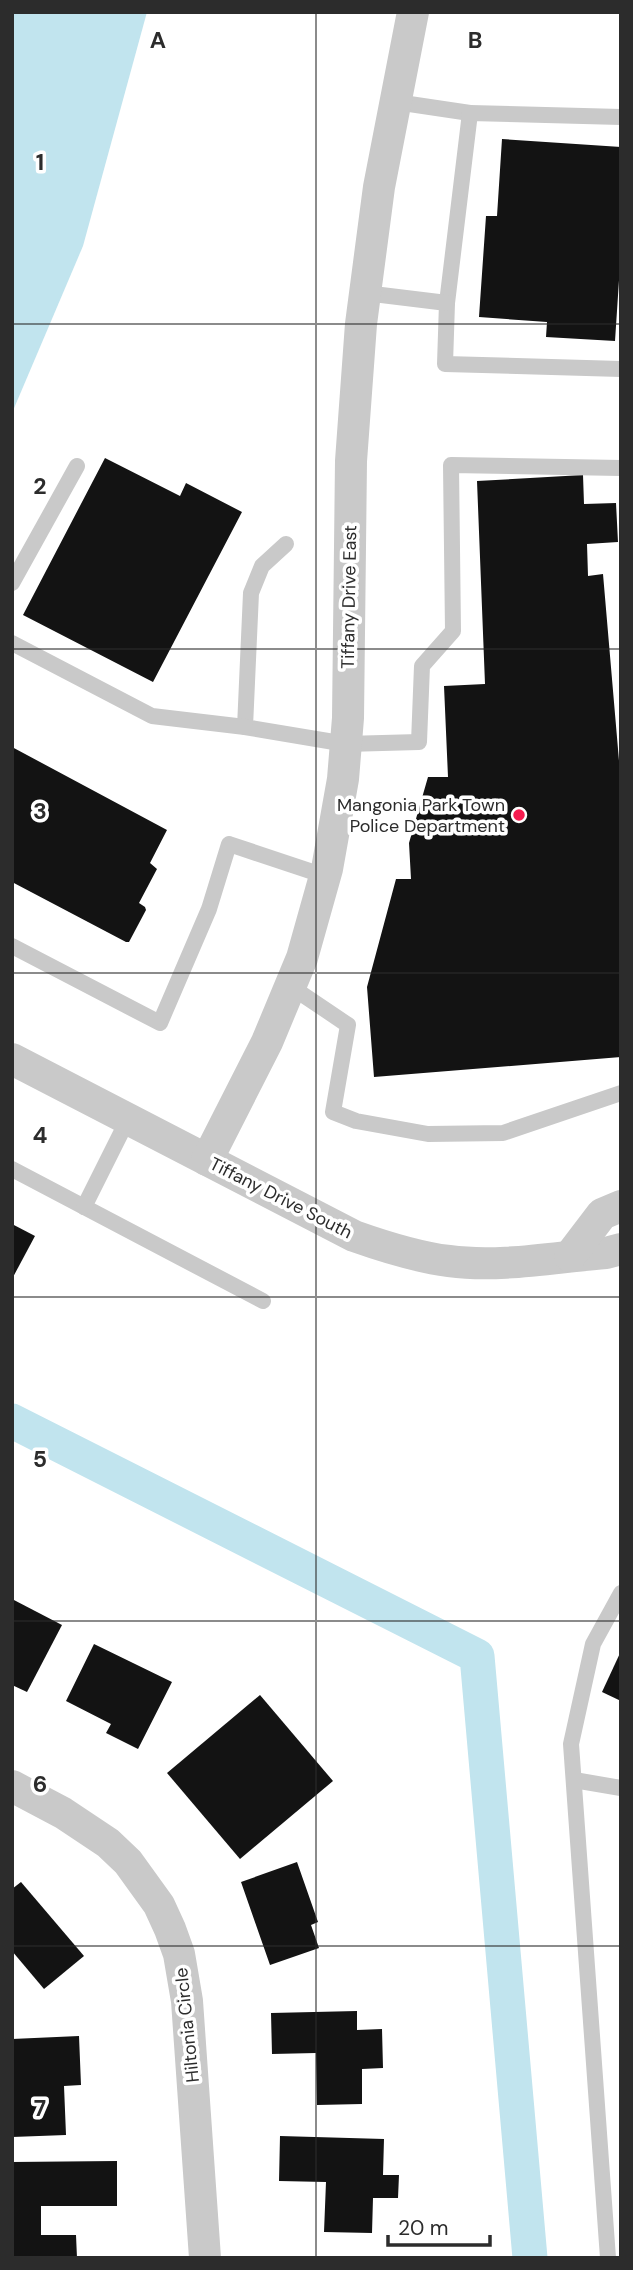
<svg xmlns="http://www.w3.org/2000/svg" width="633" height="2270" font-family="'DM Sans',sans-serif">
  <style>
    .water { fill: #c1e4ee }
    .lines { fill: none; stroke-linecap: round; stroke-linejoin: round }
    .canal { stroke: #c1e4ee; stroke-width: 35 }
    .building { fill: #131313 }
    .service { stroke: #c9c9c9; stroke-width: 16 }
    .minor { stroke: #c9c9c9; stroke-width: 32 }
    .grid { fill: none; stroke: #2c2c2c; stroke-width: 2; stroke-opacity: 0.55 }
    .poi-dot { fill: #f61b4f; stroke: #fff; stroke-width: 2.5 }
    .labels { text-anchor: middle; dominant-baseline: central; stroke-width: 7; stroke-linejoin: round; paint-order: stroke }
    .street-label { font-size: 18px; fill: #2c2c2c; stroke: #fff }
    .poi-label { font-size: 18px; fill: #2c2c2c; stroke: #fff; text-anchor: end }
    .grid-label { font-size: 23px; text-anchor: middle; font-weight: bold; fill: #2c2c2c; stroke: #fff; stroke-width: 7; stroke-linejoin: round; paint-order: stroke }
  </style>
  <rect width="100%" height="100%" fill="#fff"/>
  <!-- water -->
  <polygon class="water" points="12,12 147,12 83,246 12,413"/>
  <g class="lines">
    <!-- canal -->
    <polyline class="canal" points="12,1421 477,1656 530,2258"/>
  </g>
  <!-- building -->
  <g class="building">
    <polygon points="502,139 621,147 621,250 615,341 546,337 547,322 479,317 486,216 497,216"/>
    <polygon points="105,458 180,496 186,483 242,512 153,682 23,615"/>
    <polygon points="583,475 584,504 616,503 618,542 587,544 588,576 603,574 621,784 621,1057 374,1077 367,987 396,879 411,879 409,843 428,777 448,777 444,686 485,684 477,481"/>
    <polygon points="12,747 167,830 150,863 157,869 139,903 145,907 146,910 129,942 126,942 12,882"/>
    <polygon points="12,1224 35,1236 12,1279"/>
    <polygon points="12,1599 62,1625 27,1692 12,1685"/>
    <polygon points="94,1644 172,1682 138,1749 106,1733 111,1724 66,1701"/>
    <polygon points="621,1651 621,1701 602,1692"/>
    <polygon points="260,1695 333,1781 240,1859 167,1773"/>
    <polygon points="297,1862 318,1922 311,1925 319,1948 270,1965 241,1882"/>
    <polygon points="21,1882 84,1956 44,1989 12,1951 12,1889"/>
    <polygon points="357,2011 357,2030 382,2029 383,2068 362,2069 362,2104 317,2105 316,2053 272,2054 271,2013"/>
    <polygon points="79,2036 81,2085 64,2086 66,2135 12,2137 12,2039"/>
    <polygon points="280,2136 384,2139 383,2175 399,2175 398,2198 373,2198 372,2233 324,2232 326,2182 279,2181"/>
    <polygon points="117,2161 117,2206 41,2206 41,2235 76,2235 77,2258 12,2258 12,2162"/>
  </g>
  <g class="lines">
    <!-- service -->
    <g class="service">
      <polyline points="396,102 470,113"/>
      <polyline points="621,117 470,113 447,303 445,364 621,369"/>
      <polyline points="365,293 447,303"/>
      <polyline points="286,544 262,566 251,593 245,727 346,744 419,742 422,666 453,631 451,465 621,468"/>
      <polyline points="12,583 77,466"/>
      <polyline points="12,643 152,716 245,727"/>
      <polyline points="12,946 160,1023 209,909 229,844 325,876"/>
      <polyline points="290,986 348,1025 333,1112 356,1121 428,1134 503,1133 621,1093"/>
      <polyline points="12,1169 263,1301"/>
      <polyline points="84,1207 128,1119"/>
      <polyline points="574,1780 621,1788"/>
      <polyline points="608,2258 571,1744 593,1644 621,1593"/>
    </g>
    <!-- minor -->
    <g class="minor">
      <path d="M12,1059L354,1236C385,1247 416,1257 449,1261C500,1268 555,1257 606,1253L621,1249"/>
      <polyline points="207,1160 267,1042 302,958 327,869 343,779 348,718 351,461 361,324 379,187 413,12"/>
      <polyline points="570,1256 602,1214 621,1206"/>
      <polyline points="12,1786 63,1813 108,1843 128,1862 159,1905 170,1929 179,1954 187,2001 205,2258"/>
    </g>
  </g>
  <!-- grid -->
  <path class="grid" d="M316,12V2258M12,324H621M12,649H621M12,973H621M12,1297H621M12,1621H621M12,1946H621"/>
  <!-- markers -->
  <circle class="poi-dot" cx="519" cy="815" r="7"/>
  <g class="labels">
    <!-- street labels -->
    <g class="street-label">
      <text transform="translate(349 597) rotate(-89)">Tiffany Drive East</text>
      <text transform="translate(281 1198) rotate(27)">Tiffany Drive South</text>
      <text transform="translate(187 2025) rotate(-96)">Hiltonia Circle</text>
    </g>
    <!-- poi labels -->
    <g class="poi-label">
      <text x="505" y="805">Mangonia Park Town<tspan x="505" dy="21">Police Department</tspan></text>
    </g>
  </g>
  <g class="grid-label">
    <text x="158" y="48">A</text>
    <text x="475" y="48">B</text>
    <text x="40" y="170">1</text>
    <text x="40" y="494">2</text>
    <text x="40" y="819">3</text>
    <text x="40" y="1143">4</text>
    <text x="40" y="1467">5</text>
    <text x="40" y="1792">6</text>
    <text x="40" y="2116">7</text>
  </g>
  <!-- border -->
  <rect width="633" height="2270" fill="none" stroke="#2c2c2c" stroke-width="28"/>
  <!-- scale -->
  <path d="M388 2235v10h102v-10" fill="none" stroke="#2c2c2c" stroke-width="3.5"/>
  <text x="398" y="2235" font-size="21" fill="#2c2c2c" stroke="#ffffff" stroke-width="5" paint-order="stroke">20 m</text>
</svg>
